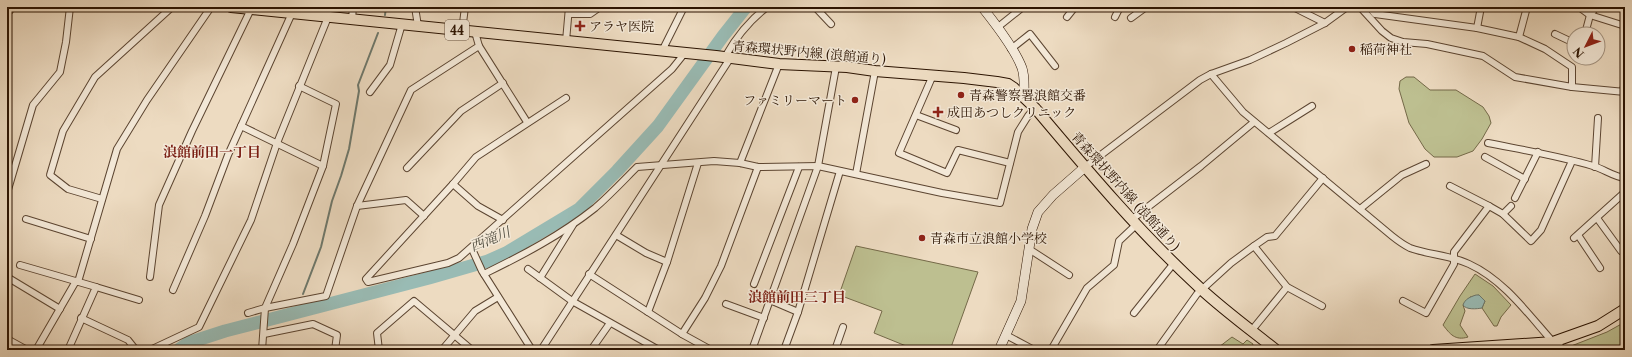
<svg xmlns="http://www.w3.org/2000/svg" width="1632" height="357" font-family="'Libre Caslon Text','Noto Serif JP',serif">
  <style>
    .green { fill: #bdbf90; stroke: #746948 }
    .water { fill: #99bbb4; stroke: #6d786c }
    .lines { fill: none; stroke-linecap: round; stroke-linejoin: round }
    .stream { stroke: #6d786c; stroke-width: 2 }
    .river { stroke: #99bbb4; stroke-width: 13 }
    .street-casing { stroke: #5c4531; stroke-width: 8 }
    .secondary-casing { stroke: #2b1301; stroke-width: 10 }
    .primary-casing { stroke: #2b1301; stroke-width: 12 }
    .street { stroke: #f3e8d7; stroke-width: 6 }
    .secondary { stroke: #f3e8d7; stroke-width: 9 }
    .primary { stroke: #eddbc1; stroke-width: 10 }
    .poi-dot { fill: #8f2418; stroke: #f3e8d7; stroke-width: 1.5 }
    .labels { text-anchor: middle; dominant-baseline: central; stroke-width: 3; stroke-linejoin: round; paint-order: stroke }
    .shield { fill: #f3e8d7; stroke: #675341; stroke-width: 1 }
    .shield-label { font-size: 12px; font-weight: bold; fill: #2b1301 }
    .poi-label { font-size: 13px; fill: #2b1301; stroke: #f3e8d7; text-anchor: start }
    .street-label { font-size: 13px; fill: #2b1301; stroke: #f3e8d7 }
    .neighbourhood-label { font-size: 14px; font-weight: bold; fill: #7a1f14; stroke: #f3e8d7 }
    .water-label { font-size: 14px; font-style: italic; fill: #524e40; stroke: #f3e8d7 }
  </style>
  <rect width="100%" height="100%" fill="#eddbc1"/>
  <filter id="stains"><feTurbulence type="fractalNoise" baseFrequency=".005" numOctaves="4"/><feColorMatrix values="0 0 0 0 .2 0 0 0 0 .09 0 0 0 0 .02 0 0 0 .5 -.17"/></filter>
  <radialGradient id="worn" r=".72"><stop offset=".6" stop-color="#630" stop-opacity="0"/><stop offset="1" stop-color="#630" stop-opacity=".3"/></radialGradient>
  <!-- green -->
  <g class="green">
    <polygon points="1406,77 1414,77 1430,90 1456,90 1483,107 1489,116 1491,123 1482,139 1473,151 1457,157 1434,157 1425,149 1409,123 1399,89 1400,81"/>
    <polygon points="856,246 978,272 950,350 916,350 874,333 882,311 839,295"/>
    <path d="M1475,274L1493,286L1511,305L1501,317L1497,326H1494L1482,308L1485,301L1479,295L1470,297L1463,305L1465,311L1460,325L1468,337C1455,341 1450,334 1443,325L1460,296Z"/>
    <polygon points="1625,322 1625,350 1561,350 1607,332"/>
    <polygon points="1232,337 1243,344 1247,340 1253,344 1251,350 1215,350"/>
  </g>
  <!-- water -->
  <path class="water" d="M1476,295H1479L1485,301L1482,308C1477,309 1466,310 1463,305C1465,299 1470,297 1476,295Z"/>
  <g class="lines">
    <!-- stream -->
    <g class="stream">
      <polyline points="385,15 386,7"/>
      <polyline points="303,294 321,247 332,201 341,176 349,149 359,91 358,85 378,33"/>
      <polyline points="305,305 307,310"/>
    </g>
    <!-- river -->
    <polyline class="river" points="178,350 188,343 225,331 429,278 488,261 506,253 579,209 617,171 658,126 723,36 746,7"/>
    <defs>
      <g id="street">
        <polyline points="415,7 418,26"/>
        <polyline points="815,7 831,24"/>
        <polyline points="1293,7 1325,23"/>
        <polyline points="1360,7 1382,31 1391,38 1403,42 1427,44 1483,56 1515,77 1572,87 1625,92"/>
        <polyline points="1369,7 1375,14 1477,28 1519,37"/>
        <polyline points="1527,7 1519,37 1545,49 1572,67 1572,87"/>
        <polyline points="1579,7 1590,15 1625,26"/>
        <polyline points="7,14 13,7"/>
        <polyline points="569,14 590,14 600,7"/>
        <polyline points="1067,17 1075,7"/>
        <polyline points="1115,17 1120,7"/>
        <polyline points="1131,18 1146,7"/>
        <polyline points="352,19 353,7"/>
        <polyline points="998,27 1023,7"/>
        <polyline points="1477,28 1481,7"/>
        <polyline points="462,31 465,7"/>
        <polyline points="1555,34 1574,43"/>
        <polyline points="1585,34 1590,15 1596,7"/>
        <polyline points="566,41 569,7"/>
        <polyline points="479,46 527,122"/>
        <polyline points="1011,49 1030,34 1055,66"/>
        <polyline points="662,51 684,7"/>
        <path d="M725,57C736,37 749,21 767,7"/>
        <path d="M1211,74L1243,112L1392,236C1397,240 1404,245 1410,248C1429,255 1450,255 1469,264C1504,280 1528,314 1553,342"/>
        <polyline points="933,75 899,153 947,173 958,150 1010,163"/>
        <polyline points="370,92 390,65 402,24"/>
        <polyline points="1623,92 1625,79"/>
        <polyline points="566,98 476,157 453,184 366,279 368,282 448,263 459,258 672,69 684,54"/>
        <polyline points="916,115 956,130"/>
        <polyline points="241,126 323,166"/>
        <polyline points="1269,133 1312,106"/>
        <path d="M1488,143C1523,150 1559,156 1593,166C1604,169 1614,177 1625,178"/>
        <polyline points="1485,157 1525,179"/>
        <polyline points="740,163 779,64"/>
        <polyline points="1085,167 1200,80 1211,74 1250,60 1286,43 1325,23 1347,7"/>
        <polyline points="1595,167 1598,118"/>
        <polyline points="407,168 461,111 503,83"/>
        <polyline points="856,174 875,71"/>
        <polyline points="453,184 478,206 503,220"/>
        <polyline points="7,193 33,105 60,72 66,42 70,7"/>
        <polyline points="1515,198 1538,152"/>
        <polyline points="102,199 68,189 50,175 63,131 95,77 172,7"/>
        <polyline points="357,206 406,200 424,216"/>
        <polyline points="1489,206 1503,214 1531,241 1541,230 1572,161"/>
        <polyline points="1360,209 1402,175 1426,164"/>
        <polyline points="1503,214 1511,206"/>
        <polyline points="1597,218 1621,251"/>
        <polyline points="26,219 91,239"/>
        <polyline points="1131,220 1201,166 1254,122"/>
        <polyline points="616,235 646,253 667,262"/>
        <polyline points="1578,235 1600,268"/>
        <polyline points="1574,238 1625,192"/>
        <polyline points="1254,246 1287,287 1322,306"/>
        <polyline points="472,249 482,271 532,350"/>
        <polyline points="1029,249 1069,275"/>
        <polyline points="20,265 96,287 68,350"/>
        <polyline points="528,269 572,301 659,350"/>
        <path d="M484,274C523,255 561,235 595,208C610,195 623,181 637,167L714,161L740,163L758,167L818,166L942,193L1000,203L1018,132L1028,116L1035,108"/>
        <polyline points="589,274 682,334 711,350"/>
        <polyline points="7,277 60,309"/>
        <polyline points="150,277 159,205 192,131 252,7"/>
        <polyline points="540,278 573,225"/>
        <polyline points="78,282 117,149 147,100 211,7"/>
        <polyline points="754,284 799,167"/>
        <polyline points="96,287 139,300"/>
        <polyline points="173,290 205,216 228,155 292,13"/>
        <polyline points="770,300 798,312"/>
        <polyline points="1403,301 1426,313 1454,264 1454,252 1489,206 1450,186"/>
        <polyline points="726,304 764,318"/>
        <polyline points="648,312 667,262 698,163"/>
        <polyline points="248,313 265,308 326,296 357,206 411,90 479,46 475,32"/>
        <polyline points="1134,313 1174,263"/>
        <polyline points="81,318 128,340 136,350"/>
        <polyline points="1252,330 1287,287"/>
        <polyline points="264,334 313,324 337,335 335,350"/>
        <polyline points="682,334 705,298 721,266 758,167"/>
        <polyline points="1006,335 1034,350"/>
        <polyline points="7,339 27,350"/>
        <polyline points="36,350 76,281"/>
        <polyline points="150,350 199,327 251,220 277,143 328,17"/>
        <polyline points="262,350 265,308 293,244 323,166 336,104 299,86"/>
        <polyline points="379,350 377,333 414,301 472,350"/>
        <polyline points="442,350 475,311 498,297"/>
        <polyline points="541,350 731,57"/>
        <polyline points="591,350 610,323"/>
        <polyline points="752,350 818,166 836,67"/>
        <polyline points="784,350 798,312 840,171"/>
        <polyline points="835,350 843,327"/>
        <polyline points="1051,350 1087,288 1114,265 1119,241 1136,225"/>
        <polyline points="1157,350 1197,294 1231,263 1254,246 1267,237 1275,236 1323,178"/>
      </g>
      <g id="secondary">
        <path d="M982,7C994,22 1015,49 1022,68C1025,77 1024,86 1024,96"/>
        <polyline points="1553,342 1562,350"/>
        <polyline points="999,350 1021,301 1032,229 1038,212 1053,195 1085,167"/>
      </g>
      <g id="primary">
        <path d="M231,7L716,56L779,64L847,67L875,71L964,78L997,82L1008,84L1014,88L1035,108C1088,171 1140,233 1201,289C1225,311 1251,330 1276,350"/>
        <polyline points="1433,350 1553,342 1598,326 1625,309"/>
      </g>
    </defs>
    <!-- street casing -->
    <use href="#street" class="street-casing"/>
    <!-- secondary casing -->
    <use href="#secondary" class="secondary-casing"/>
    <!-- primary casing -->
    <use href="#primary" class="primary-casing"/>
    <!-- street -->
    <use href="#street" class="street"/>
    <!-- secondary -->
    <use href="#secondary" class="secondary"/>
    <!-- primary -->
    <use href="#primary" class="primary"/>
  </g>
  <!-- markers -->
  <g class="poi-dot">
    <path d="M578 20h4v4h4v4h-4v4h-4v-4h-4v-4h4z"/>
    <circle cx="1352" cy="49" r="4"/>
    <circle cx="961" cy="95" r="4"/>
    <circle cx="855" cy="100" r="4"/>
    <path d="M936 106h4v4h4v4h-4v4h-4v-4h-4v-4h4z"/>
    <circle cx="922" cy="238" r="4"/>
  </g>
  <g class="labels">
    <!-- shield labels -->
    <rect class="shield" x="445" y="20" width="24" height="20" rx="3"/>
    <g class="shield-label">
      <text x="457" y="30">44</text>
    </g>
    <!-- poi labels -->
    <g class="poi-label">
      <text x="589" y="26">アラヤ医院</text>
      <text x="1360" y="49">稲荷神社</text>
      <text x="969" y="95">青森警察署浪館交番</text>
      <text x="847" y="100" text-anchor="end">ファミリーマート</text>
      <text x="947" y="112">成田あつしクリニック</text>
      <text x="930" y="238">青森市立浪館小学校</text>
    </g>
    <!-- street labels -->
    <g class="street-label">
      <text transform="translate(809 52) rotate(5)">青森環状野内線 (浪館通り)</text>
      <text transform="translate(1126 191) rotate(48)">青森環状野内線 (浪館通り)</text>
    </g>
    <!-- neighbourhood labels -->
    <g class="neighbourhood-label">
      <text x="212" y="152">浪館前田一丁目</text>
      <text x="797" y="297">浪館前田三丁目</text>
    </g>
    <!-- water labels -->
    <g class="water-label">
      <text transform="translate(490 239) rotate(-22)">西滝川</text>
    </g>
  </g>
  <!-- margin -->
  <rect width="1632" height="357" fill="none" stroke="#eddbc1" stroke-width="24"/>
  <rect x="8" y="8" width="1616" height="341" fill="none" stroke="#2b1301" stroke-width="2"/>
  <rect x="12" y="12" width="1608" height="333" fill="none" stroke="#2b1301"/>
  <!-- north arrow -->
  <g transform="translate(1586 46) rotate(228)"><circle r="19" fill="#f3e8d7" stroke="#a39381"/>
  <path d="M0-3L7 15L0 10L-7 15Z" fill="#8f2418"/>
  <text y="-6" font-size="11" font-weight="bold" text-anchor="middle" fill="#2b1301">N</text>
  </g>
  <rect width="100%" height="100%" filter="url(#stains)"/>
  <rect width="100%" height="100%" fill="url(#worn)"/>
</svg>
